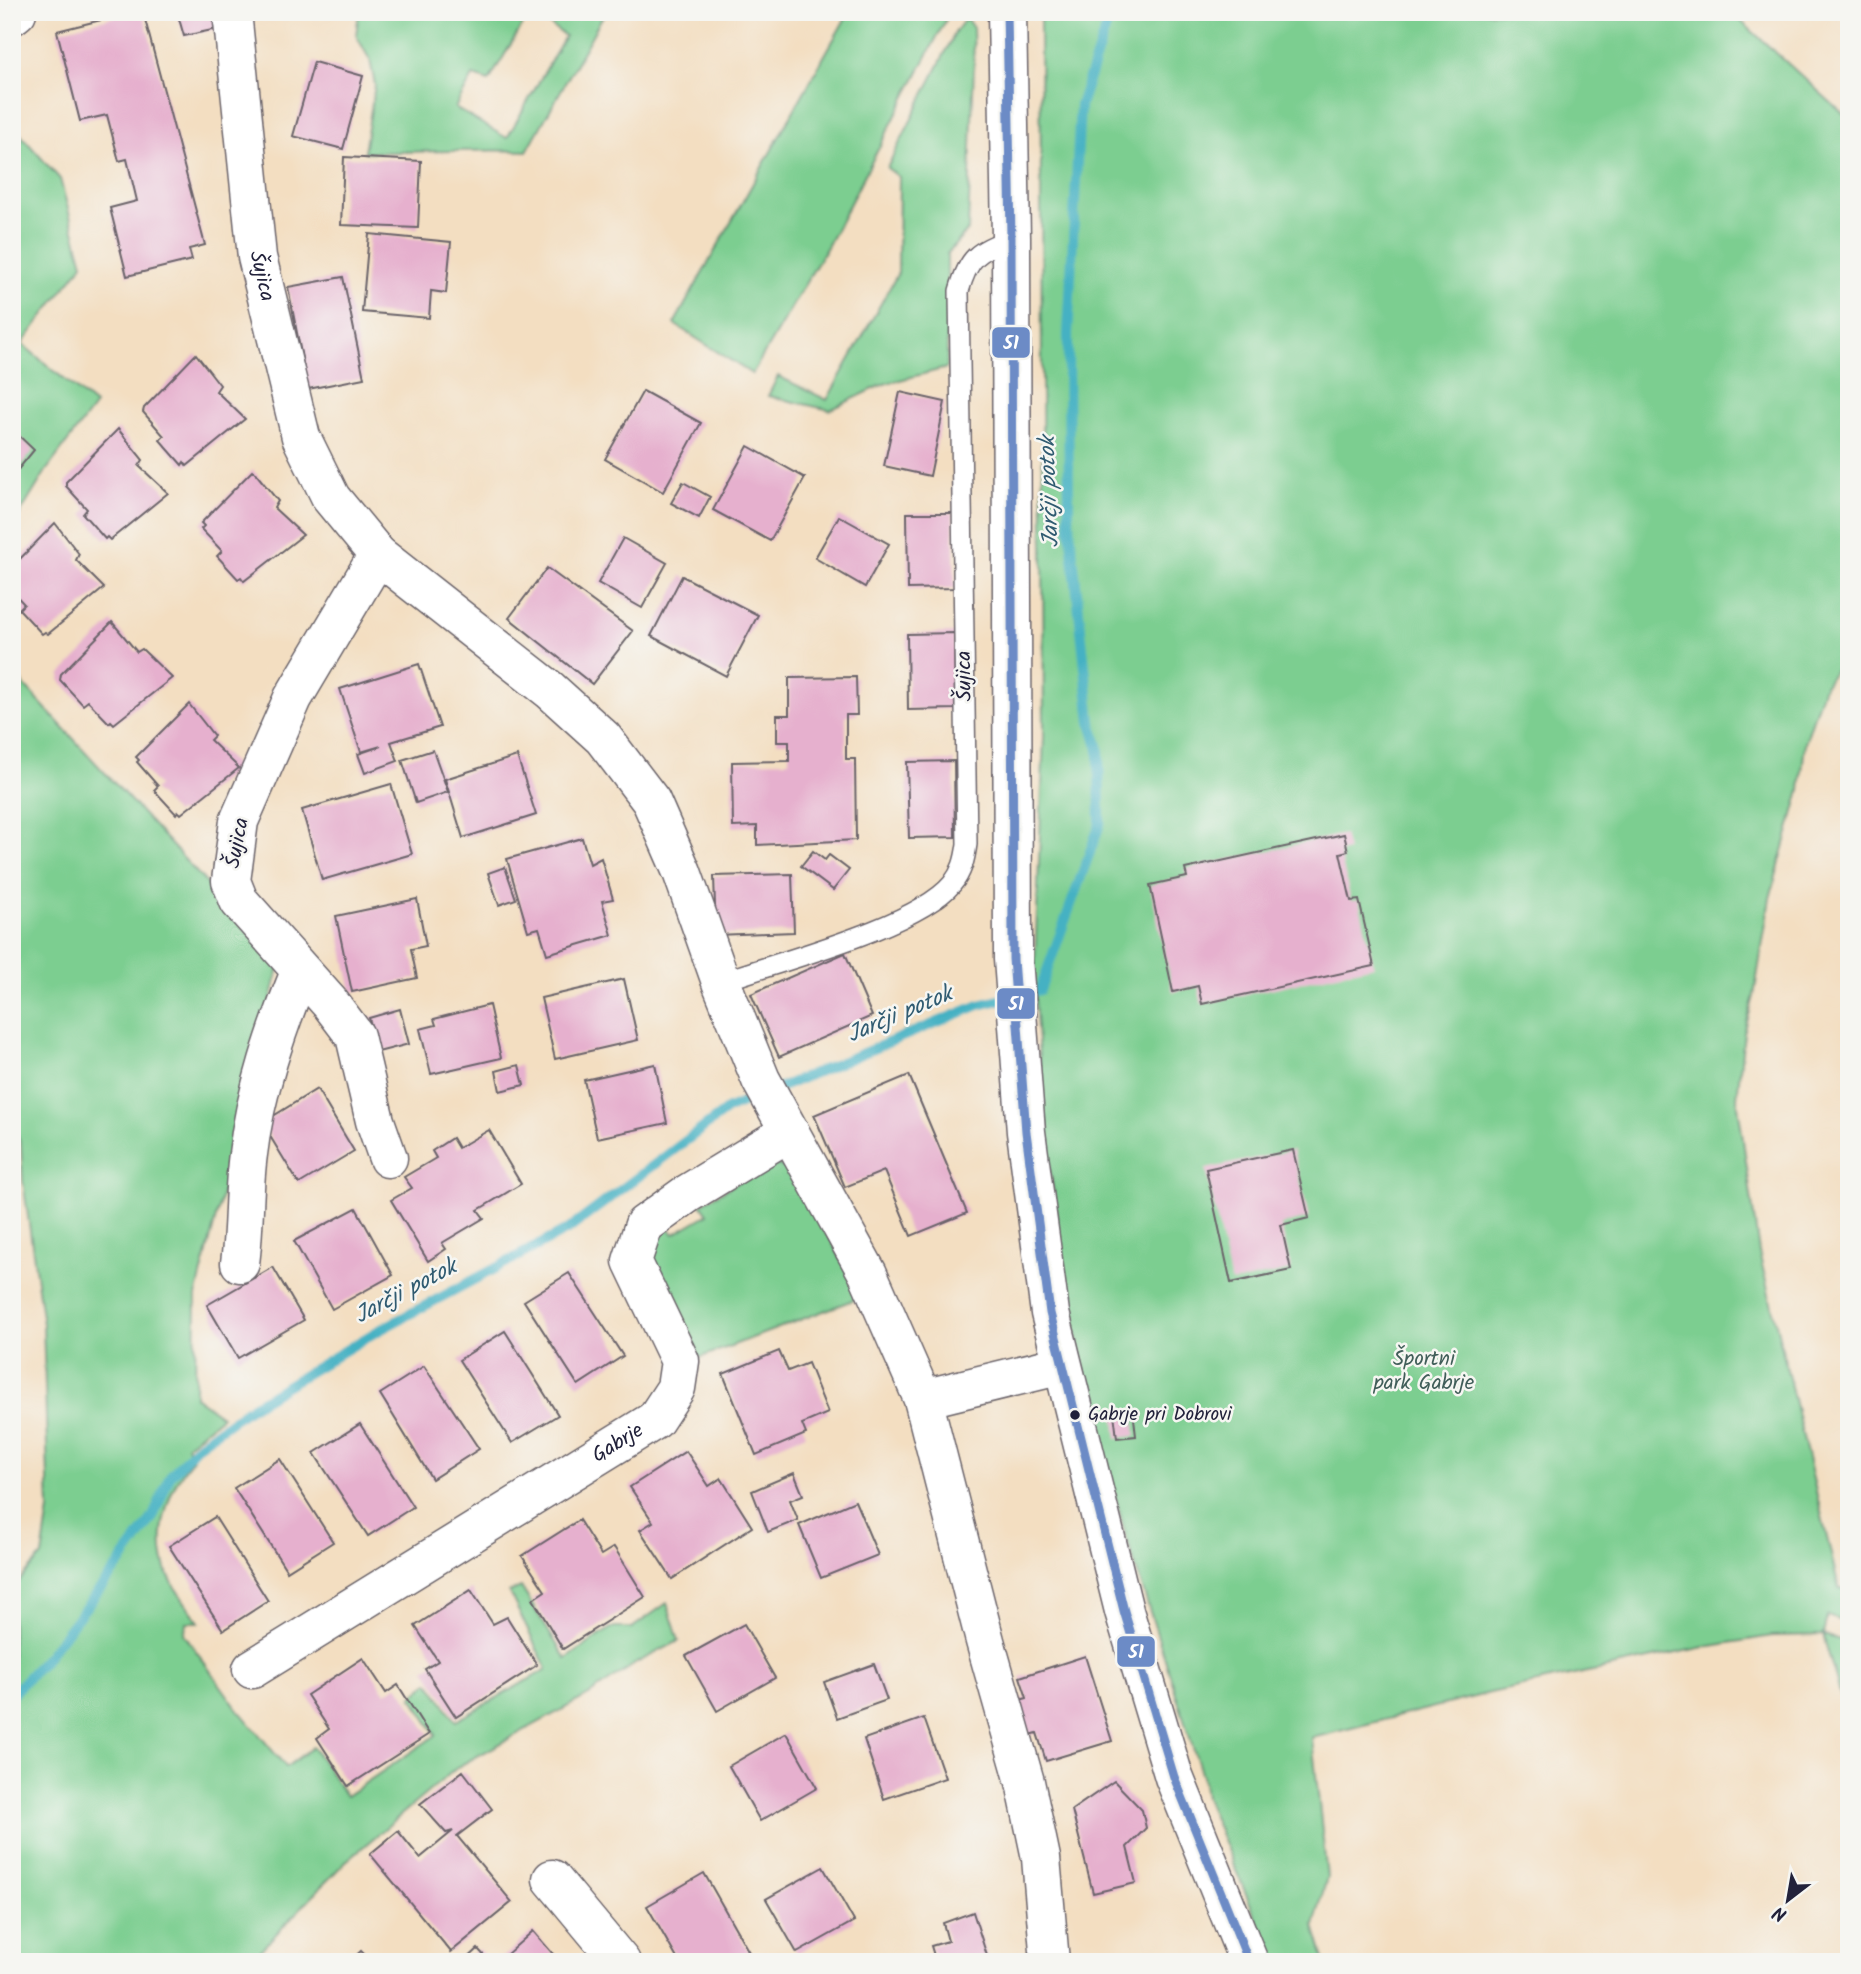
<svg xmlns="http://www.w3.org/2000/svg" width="1861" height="1974" font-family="Kalam,sans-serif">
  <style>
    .green { fill: #7bce90; stroke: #4e7866; stroke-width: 2 }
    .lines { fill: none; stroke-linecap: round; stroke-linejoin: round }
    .stream { stroke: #45b1c3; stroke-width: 10 }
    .building { fill: #e6b0ce }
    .lane-casing { stroke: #6b646a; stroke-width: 22 }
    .street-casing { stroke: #6b646a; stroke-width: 41 }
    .secondary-casing { stroke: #6b646a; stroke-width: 41 }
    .lane { stroke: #fff; stroke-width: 19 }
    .street { stroke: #fff; stroke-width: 38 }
    .secondary { stroke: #fff; stroke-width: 38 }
    .bus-1-casing { stroke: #f6f6f2; stroke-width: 14 }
    .bus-1 { stroke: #6c8bc6; stroke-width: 9 }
    .bus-dot { fill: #22223b; stroke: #f6f6f2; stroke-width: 2.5 }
    .labels { text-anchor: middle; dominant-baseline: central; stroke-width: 5; stroke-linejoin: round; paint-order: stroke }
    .bus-label { font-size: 19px; fill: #22223b; stroke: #f6f6f2; text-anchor: start }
    .street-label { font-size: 21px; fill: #22223b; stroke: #f6f6f2 }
    .park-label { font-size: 21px; fill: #415e59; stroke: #f6f6f2 }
    .water-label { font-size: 23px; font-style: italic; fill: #305b71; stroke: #f6f6f2 }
    .line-badge { stroke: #f6f6f2; stroke-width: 2.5 }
    .badge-label { font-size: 19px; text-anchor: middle; font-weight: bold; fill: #fff }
  </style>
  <rect width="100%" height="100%" fill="#f6f6f2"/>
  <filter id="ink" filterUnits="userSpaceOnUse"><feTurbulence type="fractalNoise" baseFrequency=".0143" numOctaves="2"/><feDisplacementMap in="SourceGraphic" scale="14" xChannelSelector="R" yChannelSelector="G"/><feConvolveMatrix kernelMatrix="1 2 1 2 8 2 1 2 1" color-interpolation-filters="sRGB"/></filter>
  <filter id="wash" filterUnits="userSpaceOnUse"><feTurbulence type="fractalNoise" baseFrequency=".00686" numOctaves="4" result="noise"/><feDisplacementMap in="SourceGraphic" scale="28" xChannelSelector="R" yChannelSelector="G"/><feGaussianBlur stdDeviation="1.57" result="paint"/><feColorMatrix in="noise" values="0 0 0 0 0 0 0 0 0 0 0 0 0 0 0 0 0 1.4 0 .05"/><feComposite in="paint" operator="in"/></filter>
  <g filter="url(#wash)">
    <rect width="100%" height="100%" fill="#f3dec1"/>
    <!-- green -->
    <g class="green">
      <path d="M359,12H530L489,81L473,76L455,108L507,138L565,36L533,12H605L527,151C473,149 419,153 364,152L375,85L370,60L356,35Z"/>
      <polygon points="849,12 950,12 828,245 752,374 674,324"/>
      <polygon points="1040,12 1731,12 1849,119 1849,650 1824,686 1805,743 1800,790 1770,898 1754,996 1744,1033 1737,1098 1759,1252 1839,1588 1849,1589 1849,1623 1827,1616 1823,1635 1849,1642 1849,1724 1823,1635 1772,1636 1705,1647 1490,1693 1312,1738 1327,1877 1314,1926 1325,1962 1275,1962 1205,1798 1202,1776 1125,1533 1093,1411 1067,1290 1044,1128 1034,985 1044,736"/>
      <polygon points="966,18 973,28 974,65 968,230 947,254 947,368 884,384 830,410 768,396 778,376 827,400 898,273 899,177 887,168 956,31"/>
      <polygon points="12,125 60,179 83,264 22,344 95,405 46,471 12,527"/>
      <path d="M12,672L210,887L279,968L196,1296L195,1397L222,1416L187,1445L193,1459C167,1487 152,1540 169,1576C176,1592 189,1607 199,1622H187L184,1634L236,1707L286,1767L313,1747L346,1796L436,1735L412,1697L429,1682L456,1721L547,1669L509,1592L521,1587L566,1659L611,1628H632L667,1603L679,1641L638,1662L589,1695L459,1766L345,1862L249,1962H12V1589L42,1556L49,1510L43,1324L23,1181L21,1145L12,1122Z"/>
      <polygon points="778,1165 796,1173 861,1297 699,1358 649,1258 666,1224 674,1234 708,1214 701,1204 759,1170"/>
    </g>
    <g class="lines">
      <!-- stream -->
      <polyline class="stream" points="12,1694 46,1658 122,1561 153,1517 170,1476 198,1445 251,1407 374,1333 569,1229 728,1109 979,1005 1040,990 1100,824 1099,749 1091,722 1069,519 1068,334 1080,105 1111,12"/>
    </g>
    <g id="blocks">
      <!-- building -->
      <g class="building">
        <polygon points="133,12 143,12 205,245 189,249 192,260 127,276 110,208 137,201 127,159 119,161 107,115 80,121 57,31"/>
        <polygon points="177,12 214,12 217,29 184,36"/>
        <polygon points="314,62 363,76 343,149 293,136"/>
        <polygon points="344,157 421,161 418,228 341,225"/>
        <polygon points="369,234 451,242 446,293 431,291 429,318 362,312"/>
        <polygon points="343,277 364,378 308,389 288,287"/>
        <polygon points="196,354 220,385 216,391 245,419 187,466 184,462 182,465 160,440 164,436 143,412 144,408"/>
        <polygon points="643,391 701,423 663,492 605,459"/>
        <polygon points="900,392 945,402 930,476 884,466"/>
        <polygon points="12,429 34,450 12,477"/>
        <polygon points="118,429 143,460 139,466 168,493 110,540 107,537 105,539 83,514 87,509 66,486 66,482"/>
        <polygon points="748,446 805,478 770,541 713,510"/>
        <polygon points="253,470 278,501 274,508 303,535 244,581 241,577 238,579 217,556 222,551 201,529 204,526 201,523"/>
        <polygon points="683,482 710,497 699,518 671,503"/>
        <polygon points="907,513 953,513 955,588 908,589"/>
        <polygon points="839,516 889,544 865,587 815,558"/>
        <polygon points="55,523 79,554 76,560 104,588 48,634 45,632 42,634 19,609 24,604 12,591 12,567"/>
        <polygon points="623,538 667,563 642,608 598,583"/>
        <polygon points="547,568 633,631 592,684 509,618"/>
        <polygon points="682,576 758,615 726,676 651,636"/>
        <polygon points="112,622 137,652 142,649 172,678 114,724 111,721 109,723 88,701 83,705 60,680 61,674"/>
        <polygon points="954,633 955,709 908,710 907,634"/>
        <polygon points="419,664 440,727 391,742 398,761 365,773 358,754 381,746 361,752 340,689"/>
        <polygon points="856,677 857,715 846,715 846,759 855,759 856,840 757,845 757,826 733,827 732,762 789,761 789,742 777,742 777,715 789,715 789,678"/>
        <polygon points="189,704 214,736 210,740 239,768 181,814 178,811 176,814 154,790 158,786 137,762 139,760 136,757"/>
        <polygon points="433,750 448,792 416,803 402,760"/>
        <polygon points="517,756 536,815 463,838 445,779"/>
        <polygon points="954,761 955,837 909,838 907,762"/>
        <polygon points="391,784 412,854 322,880 302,810"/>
        <polygon points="1344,834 1348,851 1340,853 1351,901 1359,900 1374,966 1202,1004 1198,986 1173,992 1150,885 1187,877 1185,869"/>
        <polygon points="582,838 590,864 601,858 613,899 602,901 612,935 547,954 539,928 528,931 507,859"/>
        <polygon points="813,851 825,860 829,855 849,870 833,890 801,866"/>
        <polygon points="505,867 516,899 499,905 488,873"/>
        <polygon points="792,874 794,932 716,935 714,876"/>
        <polygon points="417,899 426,946 411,949 417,978 352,992 336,916"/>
        <polygon points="845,953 872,1016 779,1057 751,994"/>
        <polygon points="624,979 638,1040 555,1059 541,998"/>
        <polygon points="489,1005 501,1058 431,1074 420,1029 436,1025 434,1019"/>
        <polygon points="400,1009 409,1044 378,1052 369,1018"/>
        <polygon points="655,1064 667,1123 597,1138 584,1080"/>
        <polygon points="519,1065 524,1085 500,1091 496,1071"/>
        <polygon points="909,1075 967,1213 911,1236 884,1171 845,1187 814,1115"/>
        <polygon points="317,1089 354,1151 299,1184 262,1123"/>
        <polygon points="489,1130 521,1184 478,1210 484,1218 442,1243 446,1249 428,1261 391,1200 412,1188 404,1177 436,1158 432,1151 452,1138 458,1148"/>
        <polygon points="1293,1150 1309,1218 1281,1225 1291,1270 1231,1283 1206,1169"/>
        <polygon points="356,1208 393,1275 332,1309 294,1241"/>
        <polygon points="273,1267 304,1320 238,1358 207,1305"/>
        <polygon points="569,1273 623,1356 578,1385 524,1301"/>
        <polygon points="505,1331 558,1415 512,1443 459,1360"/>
        <polygon points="779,1351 788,1371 808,1363 828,1413 802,1424 806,1434 756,1455 723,1374"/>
        <polygon points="424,1366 479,1449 432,1479 380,1394"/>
        <polygon points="1133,1410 1136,1436 1117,1438 1114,1413"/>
        <polygon points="360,1424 413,1507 368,1536 314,1453"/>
        <polygon points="686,1451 709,1486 721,1478 752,1527 672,1579 640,1530 653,1522 630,1487"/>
        <polygon points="280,1459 333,1542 287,1571 234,1488"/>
        <polygon points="794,1473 803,1495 790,1500 798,1520 768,1532 752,1491"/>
        <polygon points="855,1501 878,1555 821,1578 799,1525"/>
        <polygon points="215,1517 268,1601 223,1630 169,1546"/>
        <polygon points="579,1520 601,1555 614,1547 645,1597 563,1649 533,1599 545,1591 522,1556"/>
        <polygon points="471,1590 493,1624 507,1617 537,1665 456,1717 425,1669 438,1661 415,1626"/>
        <polygon points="744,1624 775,1678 717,1711 686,1656"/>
        <polygon points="1085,1656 1112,1741 1046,1761 1037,1733 1027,1736 1016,1701 1027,1698 1020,1677"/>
        <polygon points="363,1658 386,1693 398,1685 429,1734 348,1786 317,1738 329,1729 307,1695"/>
        <polygon points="874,1664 887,1700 837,1718 824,1682"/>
        <polygon points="924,1718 945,1778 884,1799 864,1739"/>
        <polygon points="786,1733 817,1788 760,1821 729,1766"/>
        <polygon points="463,1771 492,1809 457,1836 512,1902 451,1952 370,1854 398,1831 420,1858 453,1831 446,1833 420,1804"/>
        <polygon points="1114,1781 1142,1810 1146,1828 1127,1847 1136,1883 1093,1893 1072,1810"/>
        <polygon points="823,1867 854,1921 797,1953 766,1899"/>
        <polygon points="704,1873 750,1954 737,1962 679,1962 647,1906"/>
        <polygon points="973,1912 989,1962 936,1962 931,1946 948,1941 943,1923"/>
        <polygon points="533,1931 560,1962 498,1962"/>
        <polygon points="478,1949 490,1962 464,1962"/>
        <polygon points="361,1951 372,1962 349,1962"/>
      </g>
    </g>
  </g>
  <g filter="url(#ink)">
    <use href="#blocks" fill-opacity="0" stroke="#6b646a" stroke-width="2"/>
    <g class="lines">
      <defs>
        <path id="lane" d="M721,982C777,962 916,927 952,884C962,872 965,859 967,844L959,291C969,255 978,252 1011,238"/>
        <g id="street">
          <path id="s1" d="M232,12L257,257L301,437L331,498L378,555L550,690L603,738L651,801L682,872L721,982L761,1080L868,1274L923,1399L985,1641L1025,1782L1041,1858L1050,1962"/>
          <polyline points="12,16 17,12"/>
          <polyline points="378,555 293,698 239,821 231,881 239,901 330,1003 355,1036 375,1121 388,1158"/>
          <path d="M240,1263C245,1227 243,1190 248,1154C255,1092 277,1029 300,972"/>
          <polyline points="923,1399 1062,1365"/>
          <path id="s2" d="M252,1669L655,1420L676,1388L680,1361L632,1261L644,1225L687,1194L789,1132"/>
          <polyline points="552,1879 621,1962"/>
        </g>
        <polyline id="secondary" points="1007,12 1011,238 1013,959 1026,1132 1050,1313 1124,1611 1174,1777 1249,1962"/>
      </defs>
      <!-- lane casing -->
      <use href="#lane" class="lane-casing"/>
      <!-- street casing -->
      <use href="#street" class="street-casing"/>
      <!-- secondary casing -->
      <use href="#secondary" class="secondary-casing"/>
      <!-- lane -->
      <use href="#lane" class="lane"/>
      <!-- street -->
      <use href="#street" class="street"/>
      <!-- secondary -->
      <use href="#secondary" class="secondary"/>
      <defs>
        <polyline id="bus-1" points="1007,12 1011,238 1013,959 1026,1132 1050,1313 1124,1611 1174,1777 1249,1962"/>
      </defs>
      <!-- bus-1 casing -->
      <use href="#bus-1" class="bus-1-casing"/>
      <!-- bus-1 -->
      <use href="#bus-1" class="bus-1"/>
    </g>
  </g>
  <!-- markers -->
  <circle class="bus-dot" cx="1075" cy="1415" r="6"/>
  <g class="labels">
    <!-- bus labels -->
    <g class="bus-label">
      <text x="1088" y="1415">Gabrje pri Dobrovi</text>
    </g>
    <!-- street labels -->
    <g class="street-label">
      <text stroke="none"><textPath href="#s1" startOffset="266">Šujica</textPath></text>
      <text transform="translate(965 676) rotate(-91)">Šujica</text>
      <text transform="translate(238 843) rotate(-79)">Šujica</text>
      <text stroke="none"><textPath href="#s2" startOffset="430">Gabrje</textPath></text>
    </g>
    <!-- park labels -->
    <g class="park-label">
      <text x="1424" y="1359">Športni<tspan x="1424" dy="24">park Gabrje</tspan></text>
    </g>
    <!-- water labels -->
    <g class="water-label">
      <text transform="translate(1050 492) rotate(-92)">Jarčji potok</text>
      <text transform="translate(900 1015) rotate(-23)">Jarčji potok</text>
      <text transform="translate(406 1292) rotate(-28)">Jarčji potok</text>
    </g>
  </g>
  <g class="line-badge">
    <rect x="991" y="326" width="40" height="33" rx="7" fill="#6c8bc6"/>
    <rect x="996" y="987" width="40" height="33" rx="7" fill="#6c8bc6"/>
    <rect x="1116" y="1635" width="40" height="33" rx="7" fill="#6c8bc6"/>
  </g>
  <g class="badge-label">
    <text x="1011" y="349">51</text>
    <text x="1016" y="1010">51</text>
    <text x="1136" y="1658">51</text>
  </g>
  <!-- margin -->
  <rect width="1861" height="1974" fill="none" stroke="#f6f6f2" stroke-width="42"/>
  <!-- north arrow -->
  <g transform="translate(1788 1900) rotate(211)" stroke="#f6f6f2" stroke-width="5" paint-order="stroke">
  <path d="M0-5L12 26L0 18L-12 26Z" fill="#22223b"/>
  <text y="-10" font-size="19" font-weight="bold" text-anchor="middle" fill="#22223b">N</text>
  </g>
</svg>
